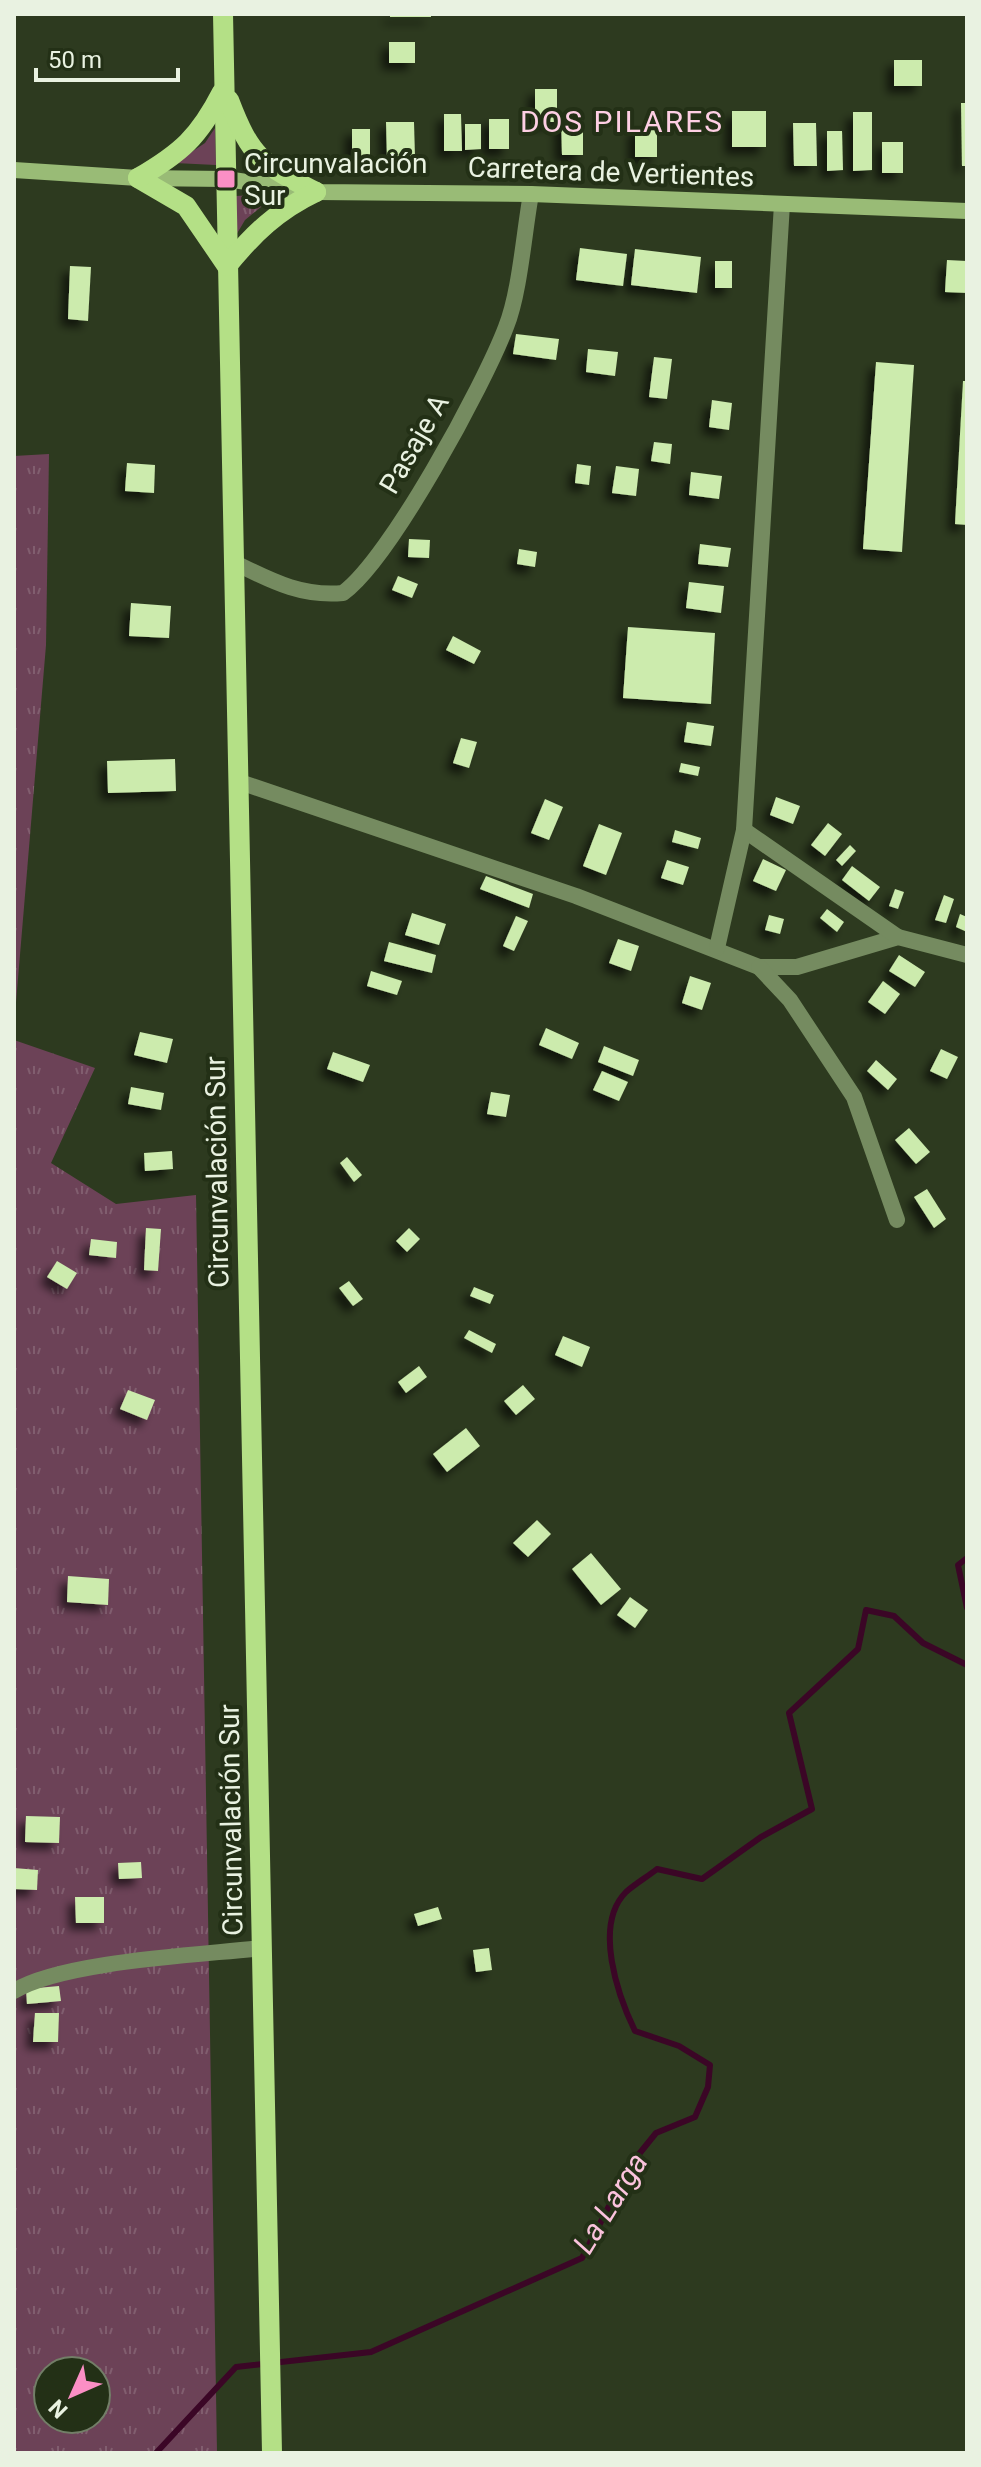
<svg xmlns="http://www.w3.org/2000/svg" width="981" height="2467" font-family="Roboto,sans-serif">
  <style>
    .grass { fill: url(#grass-tufts); fill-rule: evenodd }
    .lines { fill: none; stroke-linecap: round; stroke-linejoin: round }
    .stream { stroke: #3b0626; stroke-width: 6 }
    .building { fill: #ccebad; filter: url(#shadow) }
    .minor { stroke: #758b60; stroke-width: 16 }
    .secondary { stroke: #99bb76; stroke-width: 16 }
    .primary { stroke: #b4e086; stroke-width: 20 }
    .poi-dot { fill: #fb8fc5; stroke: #233016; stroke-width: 3 }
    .labels { text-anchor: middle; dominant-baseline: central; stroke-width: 8; stroke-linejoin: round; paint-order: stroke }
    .poi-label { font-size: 28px; fill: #e9f2e1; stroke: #233016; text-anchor: start }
    .street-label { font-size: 28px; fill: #e9f2e1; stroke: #233016 }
    .neighbourhood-label { font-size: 30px; letter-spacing: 2px; fill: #fecfe4; stroke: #233016 }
    .water-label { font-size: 30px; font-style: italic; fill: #fbc3dd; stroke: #233016 }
  </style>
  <defs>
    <pattern id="grass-tufts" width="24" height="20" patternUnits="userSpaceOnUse" patternTransform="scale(2)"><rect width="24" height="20" fill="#6c4257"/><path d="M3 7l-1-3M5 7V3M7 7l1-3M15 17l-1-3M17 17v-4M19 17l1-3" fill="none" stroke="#815e6f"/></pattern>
    <filter id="shadow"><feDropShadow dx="-7" dy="7" stdDeviation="4" flood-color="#0009"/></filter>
  </defs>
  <rect width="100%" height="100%" fill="#2d3a1f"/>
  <!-- grass -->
  <g class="grass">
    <polygon points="215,128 216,165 175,163 205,143"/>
    <polygon points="277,194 245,220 235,237 236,196"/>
    <polygon points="49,454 46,645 14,1026 14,456"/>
    <path d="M14,1040L95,1068L51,1163L116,1204L196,1195L217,2453H14ZM48,2371H96V2419H48Z"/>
  </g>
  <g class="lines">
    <!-- stream -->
    <g class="stream">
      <polyline points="967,1558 958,1565 967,1608"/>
      <path d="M156,2453L236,2367L371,2352L582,2258L631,2164L656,2133L695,2117L708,2087L710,2065L679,2046L635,2031C618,1996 593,1925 626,1892C635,1884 647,1877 657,1869L702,1879L761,1837L812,1809L789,1713L858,1649L866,1610L894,1616L923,1643L967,1665"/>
    </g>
  </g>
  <!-- building -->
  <g class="building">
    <rect x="390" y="14" width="41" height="3"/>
    <rect x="389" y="42" width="26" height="21"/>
    <rect x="894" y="60" width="28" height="26"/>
    <rect x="535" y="89" width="22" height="33"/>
    <polygon points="961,103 967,103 967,166 962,166"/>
    <rect x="732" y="111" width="34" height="36"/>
    <polygon points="853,112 872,112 872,170 853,171"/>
    <polygon points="444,114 461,114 462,151 444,151"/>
    <polygon points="561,114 583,114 583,155 562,155"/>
    <rect x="489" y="119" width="20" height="30"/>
    <polygon points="386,122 414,122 415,157 387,157"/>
    <polygon points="793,123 816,123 817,166 794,166"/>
    <polygon points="465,124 481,124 481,149 465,150"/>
    <rect x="635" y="127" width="22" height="30"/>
    <rect x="352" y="129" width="18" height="30"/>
    <polygon points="827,131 842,131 843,170 827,171"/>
    <rect x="882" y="142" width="21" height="31"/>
    <polygon points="580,248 627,254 623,286 576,280"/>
    <polygon points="635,249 701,257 697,293 631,285"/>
    <polygon points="947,260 967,261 967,293 945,292"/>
    <rect x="715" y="261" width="17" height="27"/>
    <polygon points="70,266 91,267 88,321 68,319"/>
    <polygon points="516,334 559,339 556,360 513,354"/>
    <polygon points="588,349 618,352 615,376 586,372"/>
    <polygon points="654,357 672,359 667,399 649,397"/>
    <polygon points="876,362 914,365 902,552 863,549"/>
    <polygon points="963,381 967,381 967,525 955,524"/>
    <polygon points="712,400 732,403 729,430 709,427"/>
    <polygon points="654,442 672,444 670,464 651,461"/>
    <polygon points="127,463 155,465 154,493 125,491"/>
    <polygon points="577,464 591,466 589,485 575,483"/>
    <polygon points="616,466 639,469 636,496 612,493"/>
    <polygon points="691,472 722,476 719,499 689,495"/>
    <polygon points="409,539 430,540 429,558 408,557"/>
    <polygon points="700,544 731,548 728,567 698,564"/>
    <polygon points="519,549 537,552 535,567 517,564"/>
    <polygon points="398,576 418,584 412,598 392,590"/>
    <polygon points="689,582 724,586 721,613 686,608"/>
    <polygon points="131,603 171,606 169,638 129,636"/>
    <polygon points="628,627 715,633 711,704 623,698"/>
    <polygon points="453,636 481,651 474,664 446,650"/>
    <polygon points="687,722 714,726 711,746 684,742"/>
    <polygon points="461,738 477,742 469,768 453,763"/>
    <polygon points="175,759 176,791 108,793 107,761"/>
    <polygon points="681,763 700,767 698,776 679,772"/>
    <polygon points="776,797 800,806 793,824 770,815"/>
    <polygon points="545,799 563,807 549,840 531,833"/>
    <polygon points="828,823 842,834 825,856 811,845"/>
    <polygon points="599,824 622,833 606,875 583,866"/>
    <polygon points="675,830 701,838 698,849 672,842"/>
    <polygon points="850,845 856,851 842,866 836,860"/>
    <polygon points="763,859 786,870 776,891 753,881"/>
    <polygon points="667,860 689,867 683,885 661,878"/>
    <polygon points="852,866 880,887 869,901 842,880"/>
    <polygon points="486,876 533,894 529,908 480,889"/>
    <polygon points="895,889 904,892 898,909 889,906"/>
    <polygon points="944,895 954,899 946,923 935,920"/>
    <polygon points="827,909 844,922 837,932 820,918"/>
    <polygon points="412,913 446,924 439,945 405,935"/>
    <polygon points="960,914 967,917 967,932 956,927"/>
    <polygon points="769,915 784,919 780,934 765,930"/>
    <polygon points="516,916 528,921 514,951 503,946"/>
    <polygon points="618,939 639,946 631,971 609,963"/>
    <polygon points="389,942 436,955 432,973 384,961"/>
    <polygon points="899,955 925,972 915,987 889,971"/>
    <polygon points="371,971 402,981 397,995 367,986"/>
    <polygon points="690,976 711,983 702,1010 682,1003"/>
    <polygon points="883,981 900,994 885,1014 868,1002"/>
    <polygon points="546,1028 579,1043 572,1059 539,1045"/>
    <polygon points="140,1032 173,1039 167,1063 134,1055"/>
    <polygon points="604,1046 639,1060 633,1076 598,1062"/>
    <polygon points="941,1049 958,1057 947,1079 930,1071"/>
    <polygon points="333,1052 370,1065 363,1082 327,1069"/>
    <polygon points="876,1060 897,1079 888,1090 867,1071"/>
    <polygon points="602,1071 628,1082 619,1101 593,1090"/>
    <polygon points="131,1087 164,1093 161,1110 128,1104"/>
    <polygon points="491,1092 510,1095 506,1117 487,1114"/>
    <polygon points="909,1128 930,1152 916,1164 895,1140"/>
    <polygon points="172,1151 173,1169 145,1171 144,1153"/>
    <polygon points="347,1157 362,1175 354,1182 340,1163"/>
    <polygon points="927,1189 946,1219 934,1228 914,1197"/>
    <polygon points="146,1228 161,1229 158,1271 144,1270"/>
    <polygon points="409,1228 420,1239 407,1252 396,1241"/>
    <polygon points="91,1239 117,1242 116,1258 89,1255"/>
    <polygon points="57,1261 77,1273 67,1289 47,1277"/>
    <polygon points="349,1281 363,1299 353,1306 339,1288"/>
    <polygon points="474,1287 494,1295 490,1304 470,1296"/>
    <polygon points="469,1330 496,1344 492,1353 464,1338"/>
    <polygon points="563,1336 590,1347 582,1367 555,1355"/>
    <polygon points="419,1366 427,1377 406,1393 398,1382"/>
    <polygon points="523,1385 535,1399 516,1415 504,1401"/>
    <polygon points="128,1390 155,1400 147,1420 120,1409"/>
    <polygon points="466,1428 480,1446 447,1472 433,1454"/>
    <polygon points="537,1520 551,1534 528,1557 513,1543"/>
    <polygon points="591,1553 621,1589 601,1605 572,1569"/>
    <polygon points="68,1576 109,1579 108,1605 67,1602"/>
    <polygon points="630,1597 648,1610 635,1628 617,1615"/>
    <polygon points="26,1816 60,1817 59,1843 25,1842"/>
    <polygon points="141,1862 142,1878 119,1879 118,1863"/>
    <polygon points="14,1868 38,1870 37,1890 14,1889"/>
    <polygon points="75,1897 104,1897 104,1923 76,1923"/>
    <polygon points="438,1907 442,1919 418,1926 414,1914"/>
    <polygon points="489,1948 492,1970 476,1972 473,1950"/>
    <polygon points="59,1986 61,2001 27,2004 26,1989"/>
    <polygon points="35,2013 59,2013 58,2042 33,2042"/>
  </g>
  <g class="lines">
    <!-- minor -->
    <g class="minor">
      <path d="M233,562C270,580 300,597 343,593C390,559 484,385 506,327C520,292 524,232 531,194"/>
      <polyline points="237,781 576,896 759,967 797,967 898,937 967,955"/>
      <polyline points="744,830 898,937"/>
      <polyline points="717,948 744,830 782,204"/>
      <polyline points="759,967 790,1000 854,1097 897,1220"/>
      <path d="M14,1991C63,1961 200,1955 262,1948"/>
    </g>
    <!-- secondary -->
    <polyline class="secondary" points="14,170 138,178 226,179 316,192 531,194 967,211"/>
    <!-- primary -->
    <g class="primary">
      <polyline points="223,14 272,2453"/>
      <path d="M229,100C251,158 262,164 316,192"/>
      <path d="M138,178L186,206L227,266C253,234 278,210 316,192"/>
      <path d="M138,178C181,153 199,137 222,92"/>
    </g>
  </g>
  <!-- markers -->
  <rect class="poi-dot" x="216" y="169" width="20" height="20" rx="4"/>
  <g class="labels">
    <!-- poi labels -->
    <g class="poi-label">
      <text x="244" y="163">Circunvalación<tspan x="244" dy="32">Sur</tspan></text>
    </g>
    <!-- street labels -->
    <g class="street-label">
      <text transform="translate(611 172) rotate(2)">Carretera de Vertientes</text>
      <text transform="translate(414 444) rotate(-60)">Pasaje A</text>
      <text transform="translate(217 1172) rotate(-91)">Circunvalación Sur</text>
      <text transform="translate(231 1820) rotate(-91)">Circunvalación Sur</text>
    </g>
    <!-- neighbourhood labels -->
    <g class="neighbourhood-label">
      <text x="622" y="121">DOS PILARES</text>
    </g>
    <!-- water labels -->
    <g class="water-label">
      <text transform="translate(610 2203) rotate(-58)">La Larga</text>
    </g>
  </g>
  <!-- border -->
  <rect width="981" height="2467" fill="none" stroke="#e9f2e1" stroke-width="32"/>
  <!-- north arrow -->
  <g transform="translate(72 2395) rotate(225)"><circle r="38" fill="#233016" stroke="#727e67" stroke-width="2"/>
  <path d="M0-6L14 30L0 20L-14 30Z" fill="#fb8fc5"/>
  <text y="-12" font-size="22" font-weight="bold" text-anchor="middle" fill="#e9f2e1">N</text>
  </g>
  <!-- scale -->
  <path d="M36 68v12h142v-12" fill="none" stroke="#e9f2e1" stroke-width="4"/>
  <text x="48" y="68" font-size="24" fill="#e9f2e1" stroke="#233016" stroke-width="6" paint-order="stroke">50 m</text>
</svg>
